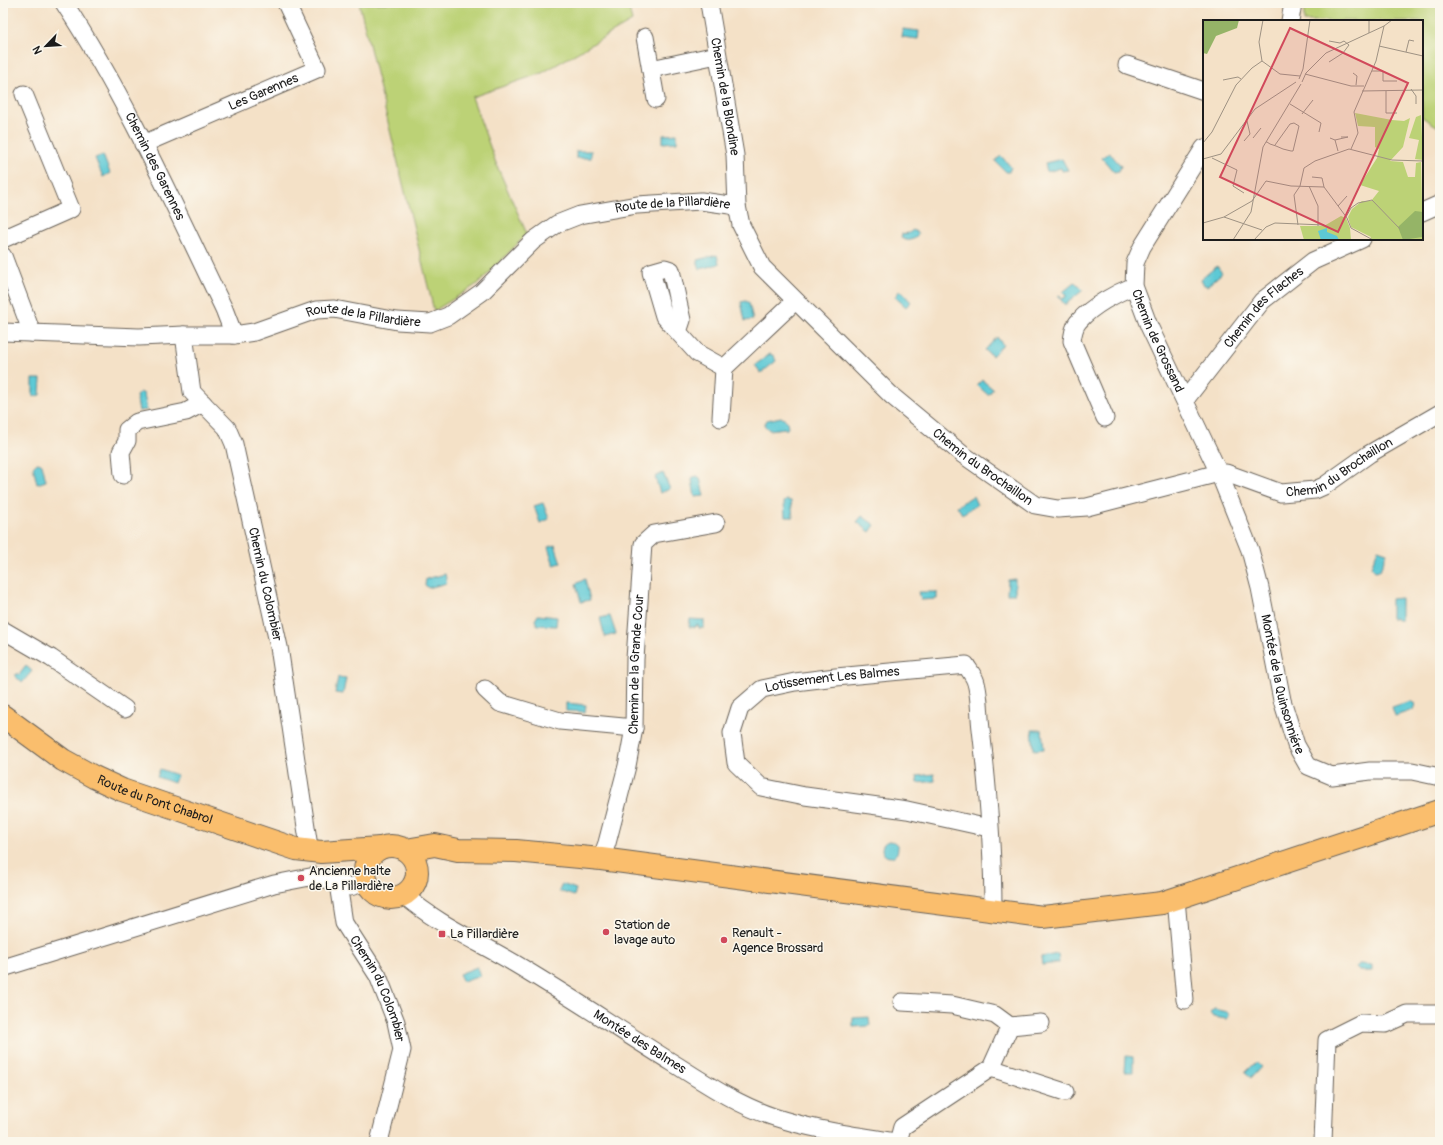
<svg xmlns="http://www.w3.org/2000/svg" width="1443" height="1145" font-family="Pangolin,sans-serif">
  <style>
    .green { fill: #bcd276; stroke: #6c7749 }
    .water { fill: #5dc9d5; stroke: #3c7278 }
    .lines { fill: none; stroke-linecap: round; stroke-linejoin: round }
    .minor-casing { stroke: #686158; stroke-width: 19 }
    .major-casing { stroke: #686158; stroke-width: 24 }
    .minor { stroke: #fff; stroke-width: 17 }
    .major { stroke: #fabe6d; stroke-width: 22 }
    .poi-dot { fill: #d1495b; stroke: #fbf7ec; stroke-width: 1.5 }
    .labels { text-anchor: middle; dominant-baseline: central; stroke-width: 3; stroke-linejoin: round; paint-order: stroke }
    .street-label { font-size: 13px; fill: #1c1c1c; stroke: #fbf7ec }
    .poi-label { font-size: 13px; fill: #1c1c1c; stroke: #fbf7ec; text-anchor: start }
    .inset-road { fill: none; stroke: #9e9283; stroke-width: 1 }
    .view { fill: #d1495b; fill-opacity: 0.15; stroke: #d1495b; stroke-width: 2 }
    .inset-edge { fill: none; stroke: #1c1c1c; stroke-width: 2 }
  </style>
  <rect width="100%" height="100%" fill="#fbf7ec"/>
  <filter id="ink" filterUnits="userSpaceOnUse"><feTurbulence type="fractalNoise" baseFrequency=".025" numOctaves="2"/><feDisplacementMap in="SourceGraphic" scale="8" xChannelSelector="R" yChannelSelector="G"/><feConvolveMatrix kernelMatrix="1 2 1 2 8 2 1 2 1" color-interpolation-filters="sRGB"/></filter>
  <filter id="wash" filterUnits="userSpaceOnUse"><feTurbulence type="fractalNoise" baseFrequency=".012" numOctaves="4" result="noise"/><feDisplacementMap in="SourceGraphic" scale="16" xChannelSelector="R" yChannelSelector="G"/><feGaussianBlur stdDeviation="0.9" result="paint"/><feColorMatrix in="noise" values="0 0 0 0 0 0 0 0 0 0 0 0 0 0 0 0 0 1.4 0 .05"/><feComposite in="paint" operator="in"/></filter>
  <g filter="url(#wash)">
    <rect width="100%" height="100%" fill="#f4e1c7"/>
    <!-- green -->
    <g class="green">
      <polygon points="359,3 628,3 632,21 542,73 472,97 497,166 527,234 479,283 434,311"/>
      <polygon points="1304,3 1440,3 1440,128 1422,117 1422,21 1304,21"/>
    </g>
    <!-- water -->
    <g class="water">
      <polygon points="903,29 919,31 918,39 902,37"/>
      <polygon points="677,134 677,142 663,143 663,135"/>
      <rect x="576" y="151" width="15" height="7"/>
      <polygon points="1109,152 1121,166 1119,171 1114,172 1102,158"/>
      <polygon points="103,155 110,173 103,177 95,158"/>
      <polygon points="1001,156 1011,167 1009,172 1006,172 995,161"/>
      <polygon points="1062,159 1068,170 1062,171 1061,168 1047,172 1045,163"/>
      <path d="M913,230L918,233C915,241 908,242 901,238L902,234L909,233Z"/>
      <polygon points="717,255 719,264 700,269 697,260"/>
      <polygon points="1217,266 1222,273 1207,286 1204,285 1201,279"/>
      <polygon points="1075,282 1083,290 1065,305 1058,296 1060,295 1061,298 1065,298 1066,295 1063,292"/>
      <polygon points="900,290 911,302 906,307 895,297"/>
      <polygon points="746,301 749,303 753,320 745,321 741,302"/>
      <polygon points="997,337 1003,345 992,356 985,350"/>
      <polygon points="770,354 774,356 776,361 761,373 755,365"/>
      <polygon points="33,379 41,379 40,395 33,397"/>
      <polygon points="982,380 993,389 988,395 977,385"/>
      <polygon points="140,392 144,394 147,410 139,411 136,396"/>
      <polygon points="781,417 787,421 788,428 786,430 785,428 769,430 764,425 767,420"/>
      <polygon points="37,463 42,464 46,481 37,484 33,467"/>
      <polygon points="663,473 670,489 660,493 655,477"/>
      <polygon points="698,476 700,478 704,496 695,497 692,480 693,477"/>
      <polygon points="973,496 977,505 962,514 957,506"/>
      <polygon points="787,500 791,501 793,517 785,517 784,502"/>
      <polygon points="543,503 549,519 540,523 534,506"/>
      <polygon points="862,516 875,525 870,532 857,522"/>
      <polygon points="555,545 561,563 554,565 548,547"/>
      <polygon points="1378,549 1387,552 1380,570 1375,571 1371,567"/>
      <polygon points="445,574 447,583 428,588 425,585 426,579"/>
      <polygon points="585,579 590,600 581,602 576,584"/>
      <polygon points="1015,579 1015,594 1007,594 1008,580"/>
      <polygon points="919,592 937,592 937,599 921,600"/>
      <polygon points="1401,598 1401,620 1396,620 1395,618 1391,618 1391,599"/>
      <polygon points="538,615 557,617 556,626 537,625 535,620"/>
      <polygon points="610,616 616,634 605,637 600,618"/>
      <polygon points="690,619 704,620 704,628 699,628 698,625 696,625 696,627 689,627"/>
      <polygon points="26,666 32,671 22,683 15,676 17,673 19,675"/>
      <polygon points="338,677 346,678 343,694 335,693"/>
      <polygon points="1410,701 1415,704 1413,710 1395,716 1392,707"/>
      <polygon points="566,703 586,705 585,712 566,711"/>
      <polygon points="1032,730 1042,730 1044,749 1034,750"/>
      <polygon points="160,769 177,775 174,783 157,777"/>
      <polygon points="934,774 935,781 918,783 917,776"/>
      <circle cx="890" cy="849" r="8"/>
      <polygon points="562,884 576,889 574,896 559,891"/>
      <polygon points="1058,954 1059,963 1042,965 1041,957"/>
      <polygon points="1359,964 1372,965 1372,971 1359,971 1356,968"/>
      <polygon points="477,967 480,976 463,982 459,974"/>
      <polygon points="1214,1009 1228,1012 1229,1017 1226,1019 1213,1017 1210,1013"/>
      <polygon points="869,1017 870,1026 853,1027 853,1018"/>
      <polygon points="1126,1056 1133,1057 1133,1072 1125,1072"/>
      <polygon points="1256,1062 1261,1067 1251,1078 1245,1073"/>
    </g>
  </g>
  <g filter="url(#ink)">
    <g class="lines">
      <defs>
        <g id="minor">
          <path id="s1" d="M64,3C127,99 174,206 224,309L234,335"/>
          <path id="s2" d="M709,3L735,155L737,206L741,225L762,267L892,396L962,454L1035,505L1058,509L1087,507L1219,473H1226L1281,493L1315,490L1324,486L1369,454L1440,413"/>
          <polyline points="1290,21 1293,3"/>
          <polyline points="645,37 656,99"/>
          <polyline points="1127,65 1204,91"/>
          <polyline points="651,69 717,55"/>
          <path id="s3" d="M143,144L317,69L286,3"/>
          <path id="s4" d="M1204,148L1142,247L1135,263L1134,286L1149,326L1219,473L1250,550L1260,588L1282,700L1296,745L1308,766L1332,776L1370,771H1412L1440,777"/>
          <polyline points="1422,212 1440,204"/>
          <polyline points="3,239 71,209 24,94"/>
          <polyline points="3,256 32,333"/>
          <path id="s5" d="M3,332L139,337L184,335H234L254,332L316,310L334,309L397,321L430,323L448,316L482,292L533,241L557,224L580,215L637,205L701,201L737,206"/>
          <polyline points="678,332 664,316 651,272 665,268 671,270 682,320 678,332 697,353 724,368"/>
          <path id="s6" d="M184,335L192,392L227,428L234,444L279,647L308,840V851"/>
          <path id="s7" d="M1185,400L1262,301L1313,261L1362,239"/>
          <polyline points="721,418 724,368 795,301"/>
          <path d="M1105,418L1072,341C1073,334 1074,326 1079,321C1092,306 1116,293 1134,286"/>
          <polyline points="123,475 121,452 127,441 127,430 137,422 186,412 203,403"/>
          <polyline points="3,630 51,658 125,709"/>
          <polyline points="485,689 500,703 560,721 634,728"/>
          <path id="s8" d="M989,828L907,810L805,796L761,787L736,763L732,733L740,708L762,689L795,682L836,677L966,665C969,670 973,675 975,680C980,692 979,715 981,729C988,789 993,851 993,911"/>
          <path id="s9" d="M601,859L607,843L627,766L634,728L635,659L643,544L654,534L716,523"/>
          <path id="s10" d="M338,884L344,923L378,976L396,1022L402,1050L379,1142"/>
          <path id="s11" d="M404,895C437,924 477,941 514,963C568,995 620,1030 673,1063C705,1083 737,1105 774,1117C813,1130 855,1135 895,1142"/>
          <polyline points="1176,899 1185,1000"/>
          <polyline points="3,968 274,884 315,876 350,887 367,882"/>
          <polyline points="902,1002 952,1005 995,1015 1010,1026"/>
          <polyline points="991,1068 1010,1026 1041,1023"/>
          <polyline points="898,1142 902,1127 991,1068 1065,1092"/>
          <polyline points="1323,1142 1327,1040 1361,1023 1385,1024 1407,1014 1440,1014"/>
        </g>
        <g id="major">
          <path id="s12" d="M3,716L63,760L94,777L122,790L296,849L321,852L380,848"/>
          <circle cx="391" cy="872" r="26"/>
          <polyline points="406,850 435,845 458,850 516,851 601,859 1043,917 1162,903 1440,811"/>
        </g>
      </defs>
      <!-- minor casing -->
      <use href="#minor" class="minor-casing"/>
      <!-- major casing -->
      <use href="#major" class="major-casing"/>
      <!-- minor -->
      <use href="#minor" class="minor"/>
      <!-- major -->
      <use href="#major" class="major"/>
    </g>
  </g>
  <!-- markers -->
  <g class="poi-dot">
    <circle cx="301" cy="878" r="4"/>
    <circle cx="606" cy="932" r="4"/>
    <rect x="438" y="930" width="8" height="8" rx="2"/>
    <circle cx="724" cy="940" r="4"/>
  </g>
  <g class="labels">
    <!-- street labels -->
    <g class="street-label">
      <text stroke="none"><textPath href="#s3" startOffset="131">Les Garennes</textPath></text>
      <text stroke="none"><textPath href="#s2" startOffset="95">Chemin de la Blondine</textPath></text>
      <text stroke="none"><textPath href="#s1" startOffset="187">Chemin des Garennes</textPath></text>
      <text stroke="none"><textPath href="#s5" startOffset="713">Route de la Pillardière</textPath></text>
      <text stroke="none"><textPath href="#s7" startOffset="122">Chemin des Flaches</textPath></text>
      <text stroke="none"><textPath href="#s5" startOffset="365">Route de la Pillardière</textPath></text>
      <text stroke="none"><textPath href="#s4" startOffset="217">Chemin de Grossand</textPath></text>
      <text stroke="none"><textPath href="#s2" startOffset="954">Chemin du Brochaillon</textPath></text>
      <text stroke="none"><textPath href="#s2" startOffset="570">Chemin du Brochaillon</textPath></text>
      <text stroke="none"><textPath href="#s6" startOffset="269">Chemin du Colombier</textPath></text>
      <text stroke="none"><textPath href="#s9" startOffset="199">Chemin de la Grande Cour</textPath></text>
      <text stroke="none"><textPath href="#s8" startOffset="423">Lotissement Les Balmes</textPath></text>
      <text stroke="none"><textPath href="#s4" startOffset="584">Montée de la Quinsonniére</textPath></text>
      <text stroke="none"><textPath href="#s12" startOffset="175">Route du Pont Chabrol</textPath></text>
      <text stroke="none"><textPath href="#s10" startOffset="114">Chemin du Colombier</textPath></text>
      <text stroke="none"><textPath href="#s11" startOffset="278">Montée des Balmes</textPath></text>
    </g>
    <!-- poi labels -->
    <g class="poi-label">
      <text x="309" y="871">Ancienne halte<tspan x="309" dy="15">de La Pillardière</tspan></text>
      <text x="614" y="925">Station de<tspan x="614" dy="15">lavage auto</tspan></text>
      <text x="732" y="933">Renault -<tspan x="732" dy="15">Agence Brossard</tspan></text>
      <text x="450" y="934">La Pillardière</text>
    </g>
  </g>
  <!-- overview -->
  <g transform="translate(1203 20)">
    <rect width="220" height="220" fill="#f4e1c7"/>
    <path d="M152,93L189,100L201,101L207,98L200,127L187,141L200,142L205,157H212L213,143L218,142L220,220H166L168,217L148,207L145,197L149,189L159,181H168L176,171L157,165L174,138L176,129L172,127V107L155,106ZM218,95L220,140L212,139L216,120L206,118L213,97ZM138,196L143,198L147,208L148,220H101L97,206H121Z" fill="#bcd276"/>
    <path d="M0,0H36L34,8L13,16L4,34L0,33ZM212,191L220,192L219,217L200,220L195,207Z" fill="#95b467"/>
    <path d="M124,208V212L134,216L136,220H118L115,211Z" fill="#5dc9d5"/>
    <path class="inset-road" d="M166,0V13M176,26L220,36M203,32L206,20L211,21M59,41L77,54L97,56M59,41L56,22L60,0M126,42L140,33L146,25L141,21L137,23L126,21M169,51H180V61H194M150,53L154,56L153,65M102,54L148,66H161M96,59L100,49L107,0M20,60L35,57L38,59M99,62L103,53L123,33L181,6L189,0M208,69L213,76V84M159,71L220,70M183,71V93H194M87,84L118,103L116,112M99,94L110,80M50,118L58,108M127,118L132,120L135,131M132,120L145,117H138M41,121L47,114L44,101M63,122H64L67,124L73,126L80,129L88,131H90L96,106L91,103L87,104L72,125M0,123L9,112L33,65L49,48L59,41M148,129L155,113L151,92L173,41L181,6M9,138L34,150L30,166L41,173M0,139L18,134L52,89L93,62M109,157L119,158L121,167M106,166L115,186V206M135,186L144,176M21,197L59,210M143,197L148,188L155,183L169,180L197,209M0,203L21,197L49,181L63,161L88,166L121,167L144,198L148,208L170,220M95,205L91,175L97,166L101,148L112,141L146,129L189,140L220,141M30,220L48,192L60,127L98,64M51,220L63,207L72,203L121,205"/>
    <path class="view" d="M87,8L205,63L135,212L17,157Z"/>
    <rect width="220" height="220" class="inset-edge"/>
  </g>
  <!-- margin -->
  <rect width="1443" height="1145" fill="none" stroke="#fbf7ec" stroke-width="16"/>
  <!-- north arrow -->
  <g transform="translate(46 46) rotate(245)" stroke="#fbf7ec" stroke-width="3" paint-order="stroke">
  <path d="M0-3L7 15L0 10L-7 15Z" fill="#1c1c1c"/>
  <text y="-6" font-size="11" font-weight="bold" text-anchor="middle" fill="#1c1c1c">N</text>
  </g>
</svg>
